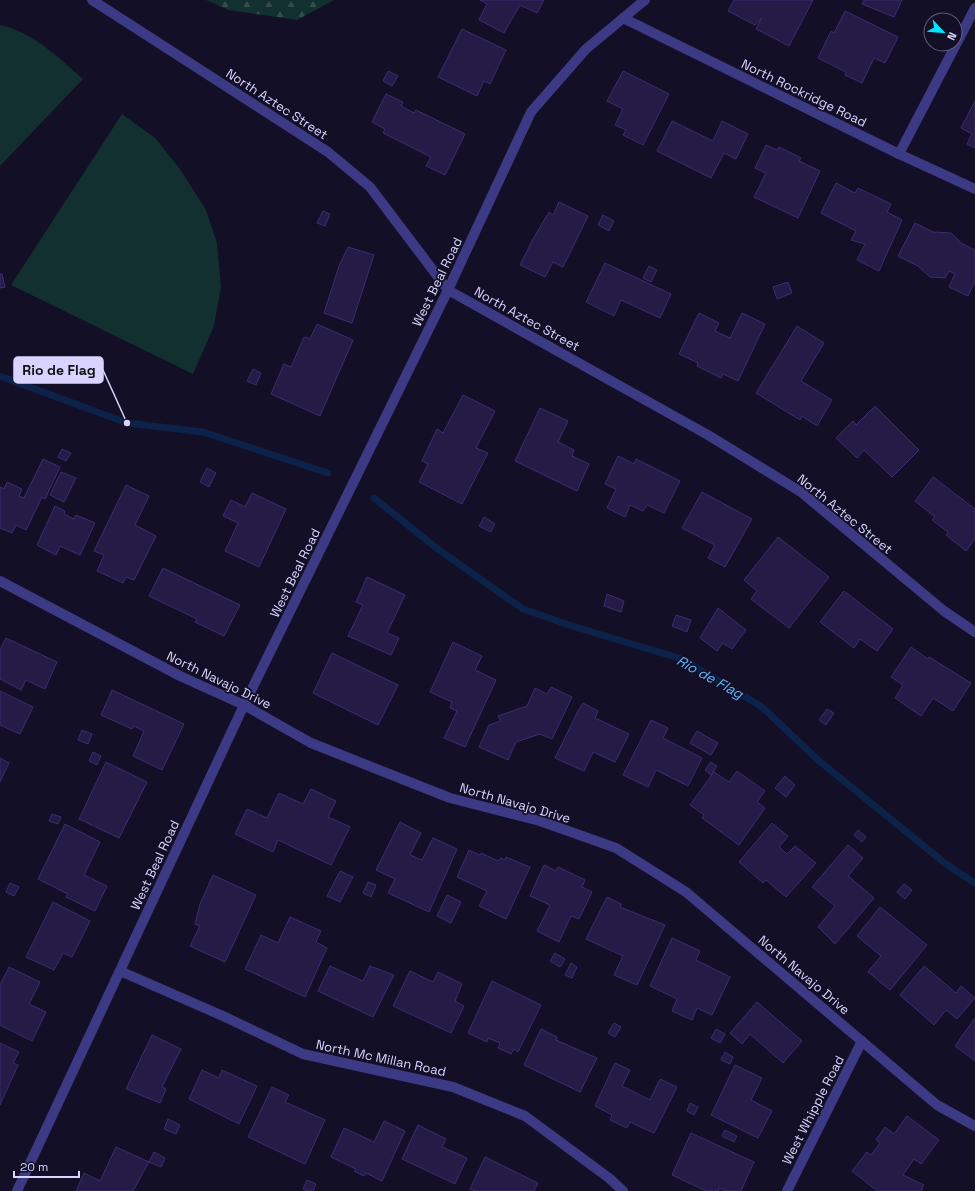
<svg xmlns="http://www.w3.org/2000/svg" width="975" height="1191" font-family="'Space Grotesk',sans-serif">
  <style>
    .green { fill: #12302f }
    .forest { fill: url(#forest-firs) }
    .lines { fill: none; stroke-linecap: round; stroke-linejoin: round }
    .stream { stroke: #0c2248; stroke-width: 7 }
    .building { fill: #241b47; stroke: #3b2d73 }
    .street { stroke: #3d3a85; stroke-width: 10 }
    .labels { text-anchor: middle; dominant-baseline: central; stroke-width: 3.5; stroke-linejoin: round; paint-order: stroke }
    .street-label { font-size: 13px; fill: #d9d4ff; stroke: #130f26 }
    .water-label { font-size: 14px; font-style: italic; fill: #62b6ff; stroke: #130f26 }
    .leader { fill: none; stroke: #d9d4ff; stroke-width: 1.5 }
    .callout-dot { fill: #d9d4ff; stroke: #130f26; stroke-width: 1.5 }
    .callout { fill: #d9d4ff; stroke: #d9d4ff; stroke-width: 1.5 }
    .callout-label { font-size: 14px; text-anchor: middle; font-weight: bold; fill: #111 }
  </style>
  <defs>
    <pattern id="forest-firs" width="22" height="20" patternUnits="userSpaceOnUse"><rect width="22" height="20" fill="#12302f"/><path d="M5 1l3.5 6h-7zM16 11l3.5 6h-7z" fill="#344d4e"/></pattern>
  </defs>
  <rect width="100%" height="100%" fill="#130f26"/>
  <!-- green -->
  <g class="green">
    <path d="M0,25C33,32 58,57 83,79L0,166Z"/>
    <polygon points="122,114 155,138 180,169 206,210 217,243 221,287 214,326 193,374 11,285"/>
  </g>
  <!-- forest -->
  <polygon class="forest" points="206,0 334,0 297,20 229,10"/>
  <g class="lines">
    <!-- stream -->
    <g class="stream">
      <polyline points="0,376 127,423 203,432 328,473"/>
      <polyline points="374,498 439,550 523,609 572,626 682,659 762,707 818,760 946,864 975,883"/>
    </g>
  </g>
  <!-- building -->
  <g class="building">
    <polygon points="480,0 544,0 537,13 520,5 504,33 479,20 487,4"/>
    <polygon points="734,0 813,0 789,46 756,29 762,18 755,25 728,11"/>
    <polygon points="864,0 902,0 894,17 862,4"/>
    <polygon points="845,11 898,37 885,63 874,58 862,83 845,75 846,72 818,58 831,31 834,33"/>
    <polygon points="462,29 506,50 490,84 484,81 477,96 438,77"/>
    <polygon points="388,71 398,76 392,86 383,81"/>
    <polygon points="623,71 669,94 643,145 623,135 626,130 615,125 623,109 607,101"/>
    <polygon points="386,94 403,102 401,106 414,113 416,110 465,134 445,175 426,166 431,157 383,133 385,129 372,122"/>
    <polygon points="975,101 975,148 967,144 972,134 961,128"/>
    <polygon points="672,121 713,141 722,121 748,134 736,159 724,153 711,178 657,151"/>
    <polygon points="766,145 777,150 779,147 801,158 799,161 820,171 798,218 754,197 766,173 755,168"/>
    <polygon points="836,183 855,193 858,188 891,204 887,212 902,220 879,271 857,260 865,244 851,240 856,231 821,213"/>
    <polygon points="559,202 588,216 563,267 553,262 545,277 520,265 533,239 549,212 553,215"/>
    <polygon points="323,211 330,214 325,226 317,223"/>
    <polygon points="603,215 614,221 609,231 598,225"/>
    <polygon points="915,223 933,232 951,233 961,243 975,250 975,281 968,296 949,287 955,274 949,271 945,278 930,277 918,266 898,256"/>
    <polygon points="348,247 374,255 352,323 324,313 339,266"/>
    <polygon points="605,263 671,294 660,318 621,300 614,316 586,302"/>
    <polygon points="649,266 657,270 651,282 643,278"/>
    <polygon points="0,274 2,274 5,287 0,288"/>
    <polygon points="788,282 792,293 777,299 773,287"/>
    <polygon points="699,313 719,323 715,331 730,338 742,313 765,324 738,381 723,374 721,378 697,366 698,363 679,354"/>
    <polygon points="317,324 353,340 320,416 271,394 284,364 291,367 304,337 310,339"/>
    <polygon points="797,326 824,343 801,381 832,400 817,426 802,416 800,420 756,393"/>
    <polygon points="253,369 261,373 256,385 247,381"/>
    <polygon points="463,395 495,411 476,448 488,453 462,504 419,482 428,464 422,461 437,429 443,433"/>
    <polygon points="875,406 919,450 892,477 864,450 857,458 836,438 853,421 856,425"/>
    <polygon points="540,408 568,421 558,442 574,450 572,456 589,464 577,491 515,461"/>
    <polygon points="62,449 71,453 66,461 58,457"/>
    <polygon points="618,456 634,464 636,459 680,481 664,513 647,505 643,511 630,505 625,517 607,508 616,489 605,484"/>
    <polygon points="43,459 60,467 45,499 42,497 26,530 16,525 12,533 0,528 0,487 4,489 7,482 22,489 19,496 24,498"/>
    <polygon points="207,468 216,473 209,487 200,482"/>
    <polygon points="61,472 76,478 64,502 50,495"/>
    <polygon points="933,477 975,509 975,539 966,551 946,535 948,532 932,520 935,517 915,501"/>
    <polygon points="126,485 149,496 135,525 156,536 134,580 126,577 123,583 97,571 104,555 94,551"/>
    <polygon points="702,492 752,519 725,567 708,558 715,545 682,528"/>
    <polygon points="252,493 286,509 259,567 225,551 238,523 223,516 231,500 245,507"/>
    <polygon points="55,506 65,511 64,514 74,519 76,515 95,523 80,555 60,546 56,555 37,545"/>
    <polygon points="484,517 495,524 491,532 479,526"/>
    <polygon points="778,537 829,577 789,628 751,599 757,591 744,580"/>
    <polygon points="163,568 240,605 224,636 195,622 197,619 149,596"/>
    <polygon points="367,577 405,595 387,633 399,638 391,655 348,636 363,605 356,602"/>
    <polygon points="844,591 893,629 877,651 860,639 854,648 820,622"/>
    <polygon points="607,594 624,601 621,612 604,606"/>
    <polygon points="718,608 746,630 732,649 723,643 717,651 700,638"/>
    <polygon points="676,615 691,620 687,632 672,626"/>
    <polygon points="6,638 57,662 45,689 26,680 21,690 0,679 0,650"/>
    <polygon points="453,642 482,656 475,670 496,680 465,747 444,738 457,711 450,708 452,702 430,692"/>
    <polygon points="911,647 928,659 929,657 971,683 953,711 933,698 921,716 895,698 903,685 891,677"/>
    <polygon points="332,653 398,685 378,725 313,693"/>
    <polygon points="551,687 572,697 552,739 540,734 516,742 508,760 479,747 489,725 501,721 498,716 527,706 535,688 547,694"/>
    <polygon points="112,690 184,724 162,770 133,756 144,731 134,726 132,729 101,715"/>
    <polygon points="0,691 33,707 20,734 0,725"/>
    <polygon points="583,703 598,711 595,718 629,734 615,762 593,752 584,771 555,758 578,711"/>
    <polygon points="827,709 834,713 826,725 819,720"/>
    <polygon points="651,720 668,728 663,738 702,758 688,786 656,770 648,787 623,775"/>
    <polygon points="82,730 92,734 88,744 78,740"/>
    <polygon points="697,731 718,743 711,755 690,743"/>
    <polygon points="93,752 101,756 97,765 89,761"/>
    <polygon points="0,758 9,763 0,782"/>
    <polygon points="106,762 147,782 119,838 79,819"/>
    <polygon points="711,762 717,766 711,775 705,770"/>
    <polygon points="737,771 765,791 757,802 765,808 739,845 702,818 704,815 690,805 714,772 729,782"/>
    <polygon points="785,776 795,785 786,797 775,788"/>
    <polygon points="311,789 336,801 328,817 350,827 331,865 278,840 273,852 235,834 247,809 267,818 279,793 303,804"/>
    <polygon points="52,814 61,817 58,824 49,821"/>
    <polygon points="400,822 421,833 410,855 422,860 433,838 457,849 429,912 388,893 395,879 376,870"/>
    <polygon points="772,823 788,836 779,847 787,854 795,846 816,863 786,897 766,880 763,883 739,862"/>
    <polygon points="65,824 100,842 84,875 107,886 95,911 66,897 68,894 38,879"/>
    <polygon points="858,830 866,837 862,842 854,835"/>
    <polygon points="848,845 863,858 848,876 874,898 835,944 818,927 835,906 812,887"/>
    <polygon points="469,850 480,855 481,853 498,861 501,858 505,860 506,857 530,867 506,919 479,906 487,891 457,877"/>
    <polygon points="544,865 556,871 558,867 585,880 582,887 592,892 579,919 571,916 559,942 537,931 550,905 530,896"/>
    <polygon points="340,871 353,877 340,902 327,896"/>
    <polygon points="213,875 256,895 225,962 190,946 200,926 195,924 200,904"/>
    <polygon points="368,882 376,885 371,897 363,893"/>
    <polygon points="10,883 19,887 14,896 6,892"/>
    <polygon points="904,884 912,890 905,899 897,892"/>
    <polygon points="447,895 461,902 451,923 437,916"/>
    <polygon points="607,897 621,904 620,907 665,925 637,985 614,975 623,956 586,939"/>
    <polygon points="53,902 90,921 72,957 63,953 54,970 26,957"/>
    <polygon points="880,907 927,945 890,990 868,972 881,956 857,936"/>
    <polygon points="290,917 321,931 316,942 327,948 305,997 245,969 261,935 278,943"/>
    <polygon points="672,938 700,951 696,960 730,977 712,1015 697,1008 692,1020 672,1011 677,999 650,986"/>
    <polygon points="555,953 565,959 560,967 550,961"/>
    <polygon points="571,963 577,967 572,978 565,975"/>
    <polygon points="330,966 363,981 370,966 394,975 373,1017 318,991"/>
    <polygon points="924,966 956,993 961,986 975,998 957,1019 946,1010 934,1025 900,995"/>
    <polygon points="9,967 40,982 29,1004 46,1012 32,1041 0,1025 0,985"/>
    <polygon points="410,971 433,982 438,972 462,984 455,1001 464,1006 451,1033 393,1006"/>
    <polygon points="492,981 541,1005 518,1052 514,1049 511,1054 498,1048 500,1043 488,1038 487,1042 468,1033"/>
    <polygon points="757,1002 802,1041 783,1063 750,1034 742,1044 730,1033"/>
    <polygon points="975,1018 975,1061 955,1046"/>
    <polygon points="614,1023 621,1027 615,1037 608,1033"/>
    <polygon points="541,1029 557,1037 556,1040 597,1058 580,1092 524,1065"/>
    <polygon points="716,1029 725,1034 720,1043 711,1038"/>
    <polygon points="152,1035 181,1049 162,1087 166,1089 160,1103 126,1089"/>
    <polygon points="0,1043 19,1052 13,1063 18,1065 0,1105"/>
    <polygon points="725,1052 733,1057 730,1064 721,1060"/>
    <polygon points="615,1063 630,1070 622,1086 650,1100 660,1079 677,1087 654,1133 630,1122 627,1128 610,1120 612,1115 595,1106"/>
    <polygon points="735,1065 762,1078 751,1100 772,1111 758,1138 711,1115"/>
    <polygon points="202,1070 219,1078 222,1070 257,1086 239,1124 189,1099"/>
    <polygon points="272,1087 289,1095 285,1102 325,1120 305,1164 248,1137"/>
    <polygon points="690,1103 698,1107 694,1115 687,1111"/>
    <polygon points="907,1116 939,1140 921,1164 914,1159 903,1175 924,1185 921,1191 877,1191 852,1171 867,1152 871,1155 880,1143 876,1140 885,1127 894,1134"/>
    <polygon points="168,1119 180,1125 176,1134 164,1129"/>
    <polygon points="384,1121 405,1131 382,1181 366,1173 364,1176 354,1171 356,1169 331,1157 344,1128 374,1142"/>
    <polygon points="418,1125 446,1139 442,1147 467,1158 455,1184 402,1159"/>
    <polygon points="725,1130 737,1136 734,1142 722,1136"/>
    <polygon points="691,1133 754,1162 741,1191 726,1191 719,1188 718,1191 706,1191 672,1175"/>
    <polygon points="116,1147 149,1162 133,1191 76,1191 84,1173 100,1181"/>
    <polygon points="154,1152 165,1158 161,1167 149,1162"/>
    <polygon points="485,1157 538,1183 534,1191 475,1191 470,1189"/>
    <polygon points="307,1180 316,1184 313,1191 308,1191 303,1189"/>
  </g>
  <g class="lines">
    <!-- street -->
    <g class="street">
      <polyline points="92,0 328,152 370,187 448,290 708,435 801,492 944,611 975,632"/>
      <polyline points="623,18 899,154 975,189"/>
      <polyline points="899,154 975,8"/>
      <polyline points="0,581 180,676 244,705 311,743 450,798 540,821 616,848 686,892 937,1105 975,1126"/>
      <polyline points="120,971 223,1016 303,1054 453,1087 525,1116 609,1178 623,1191"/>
      <polyline points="17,1191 244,705 448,290 531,112 586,49 645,0"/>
      <polyline points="787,1191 862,1041"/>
    </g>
  </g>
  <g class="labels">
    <!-- street labels -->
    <g class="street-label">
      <text transform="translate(804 93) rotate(26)">North Rockridge Road</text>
      <text transform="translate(277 104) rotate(33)">North Aztec Street</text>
      <text transform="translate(437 282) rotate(-64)">West Beal Road</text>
      <text transform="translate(527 319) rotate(29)">North Aztec Street</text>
      <text transform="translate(845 514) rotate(39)">North Aztec Street</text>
      <text transform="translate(295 573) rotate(-64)">West Beal Road</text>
      <text transform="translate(219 680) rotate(26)">North Navajo Drive</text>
      <text transform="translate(515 803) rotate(16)">North Navajo Drive</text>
      <text transform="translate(155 865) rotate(-65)">West Beal Road</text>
      <text transform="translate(804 975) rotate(40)">North Navajo Drive</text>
      <text transform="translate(381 1058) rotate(12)">North Mc Millan Road</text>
      <text transform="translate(813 1110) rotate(-63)">West Whipple Road</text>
    </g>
    <!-- water labels -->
    <g class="water-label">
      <text transform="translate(710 677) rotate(29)">Rio de Flag</text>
    </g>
  </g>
  <!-- callouts -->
  <path class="leader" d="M127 423L103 370"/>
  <circle class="callout-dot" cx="127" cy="423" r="4"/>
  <rect class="callout" x="14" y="357" width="89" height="26" rx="4"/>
  <g class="callout-label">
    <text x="59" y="375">Rio de Flag</text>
  </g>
  <!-- north arrow -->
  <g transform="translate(943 32) rotate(116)"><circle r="19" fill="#130f26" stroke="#625e7d"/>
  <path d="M0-3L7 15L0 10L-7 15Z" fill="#00e5ff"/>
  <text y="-6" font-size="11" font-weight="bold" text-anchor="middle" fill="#d9d4ff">N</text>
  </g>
  <!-- scale -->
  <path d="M14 1171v6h65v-6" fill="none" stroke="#d9d4ff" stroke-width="2"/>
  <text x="20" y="1171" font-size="12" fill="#d9d4ff" stroke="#130f26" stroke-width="3" paint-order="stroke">20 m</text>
</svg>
